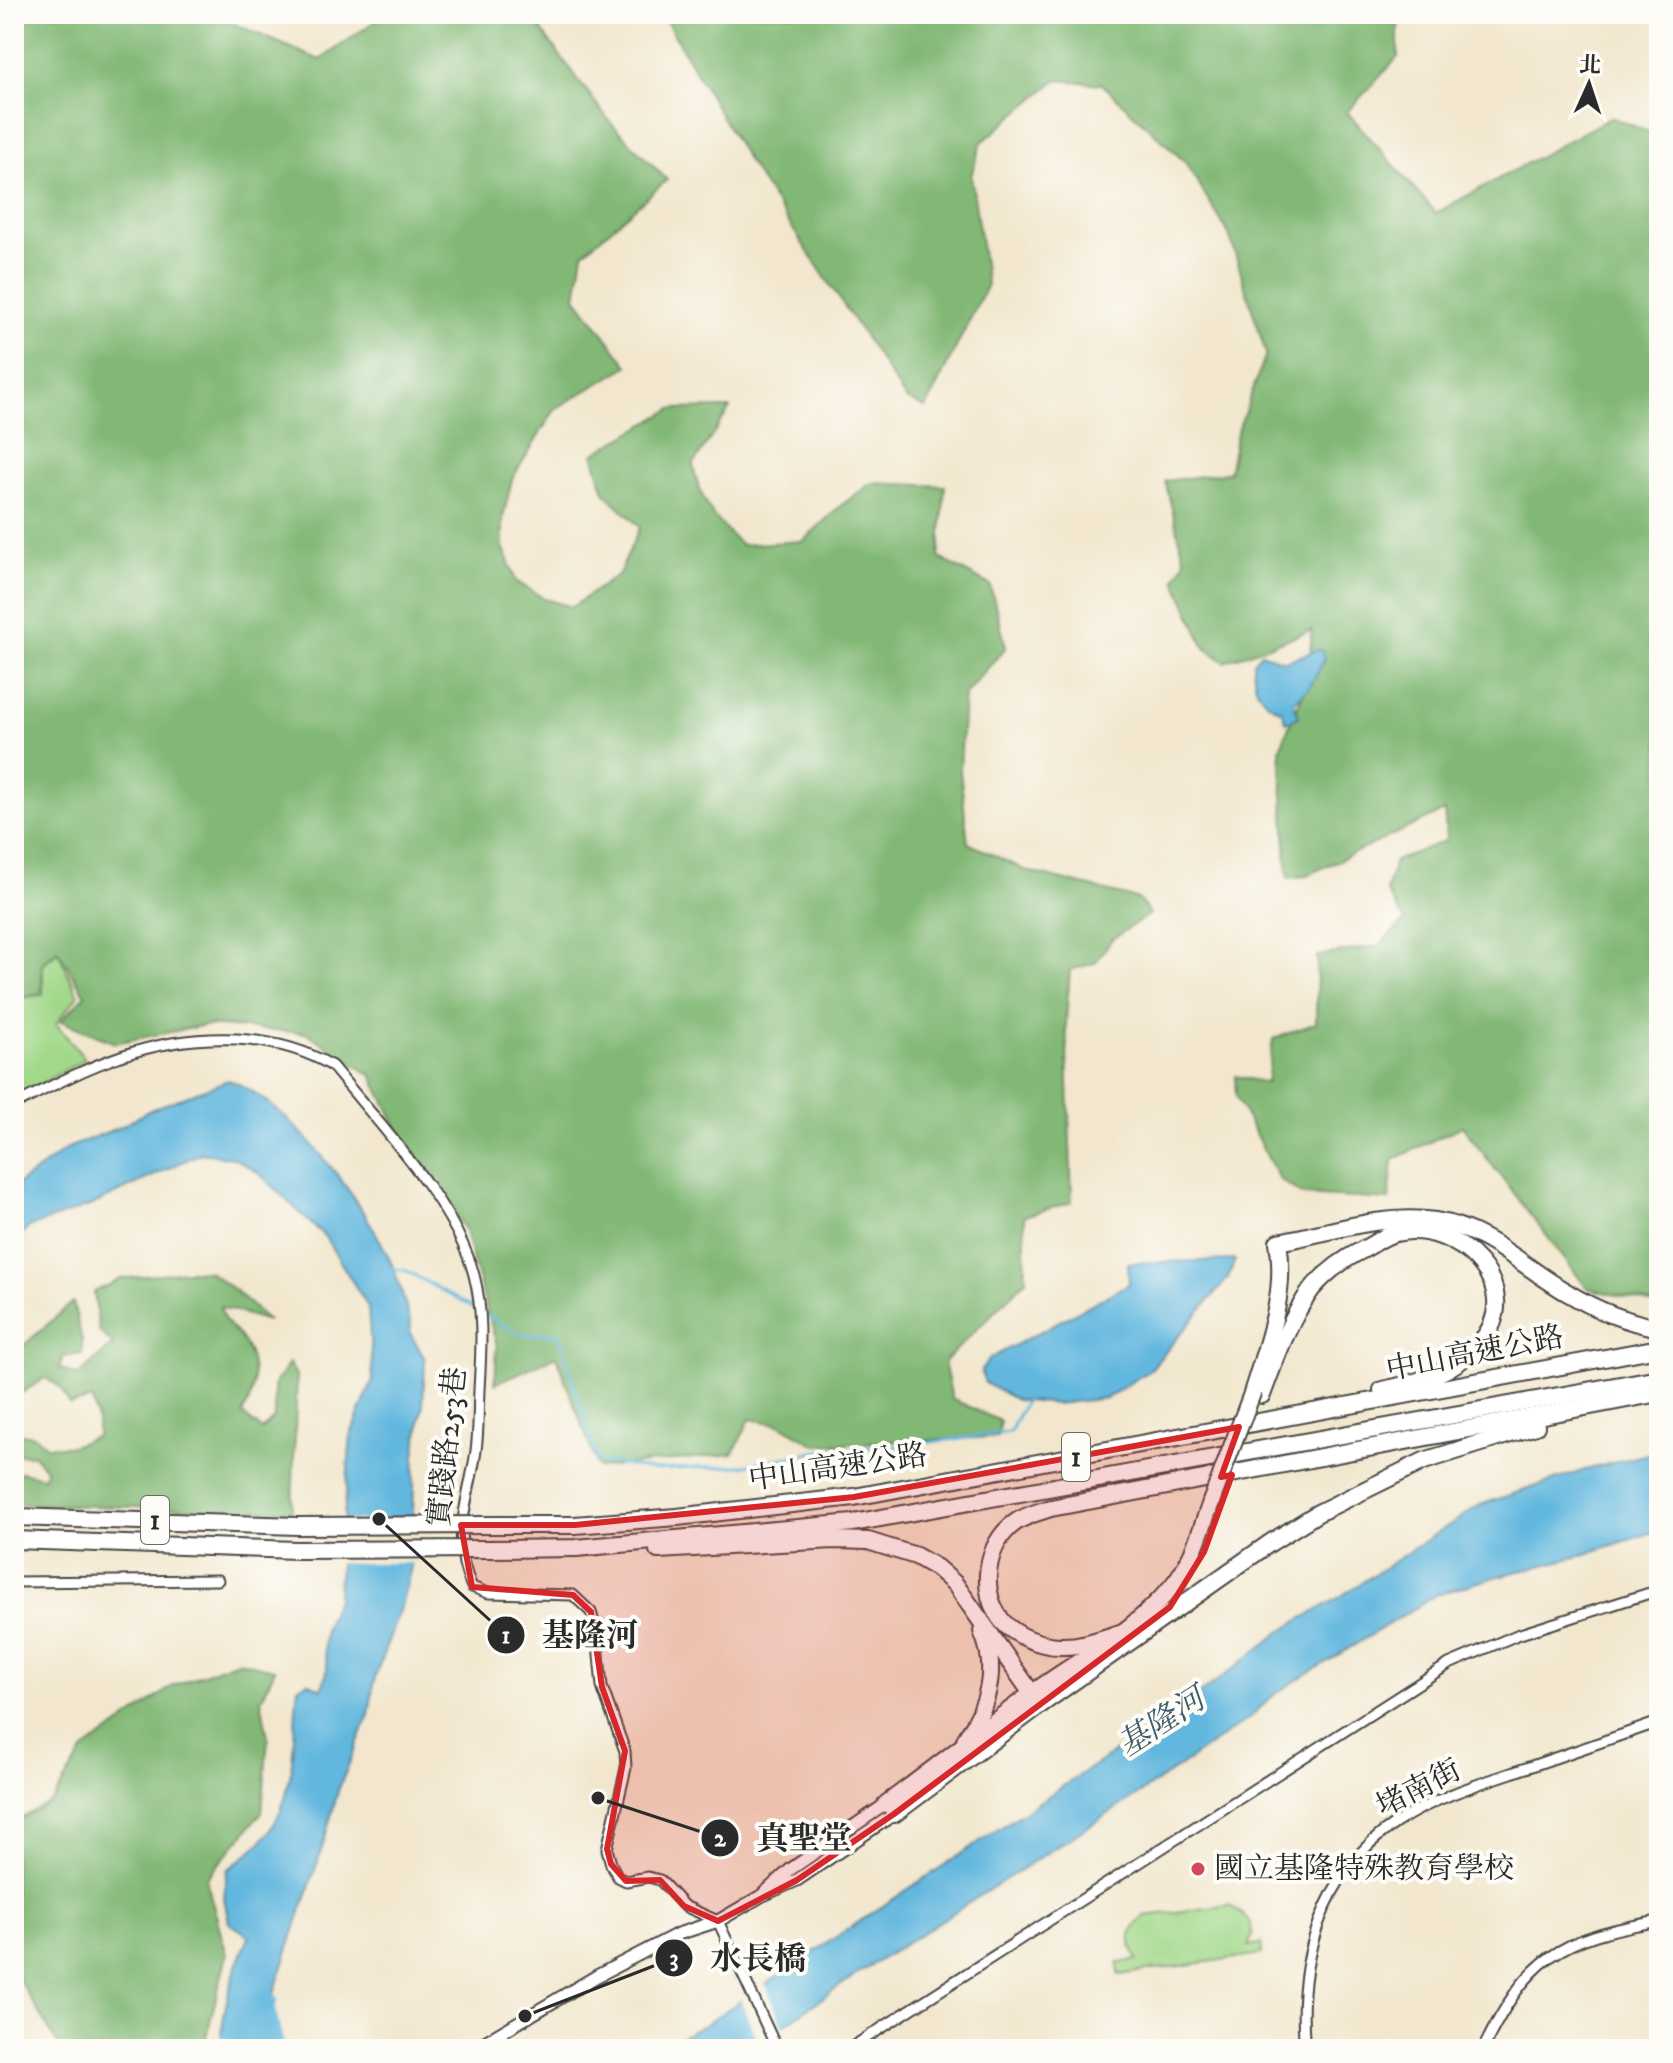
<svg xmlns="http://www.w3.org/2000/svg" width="1673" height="2063" font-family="'IM FELL DW Pica','Noto Serif TC',serif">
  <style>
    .green { fill: #a2d889; stroke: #66825a; stroke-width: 2 }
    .forest { fill: #81b875; stroke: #567250; stroke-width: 2 }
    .water { fill: #62b7de; stroke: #467184; stroke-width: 2 }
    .pier { fill: #f2e7ce }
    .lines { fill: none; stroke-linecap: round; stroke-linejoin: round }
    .stream { stroke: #62b7de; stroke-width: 3 }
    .river { stroke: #62b7de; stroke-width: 18 }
    .minor-casing { stroke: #494743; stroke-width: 13 }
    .tertiary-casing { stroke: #494743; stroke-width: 15 }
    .motorway-casing { stroke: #494743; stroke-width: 20 }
    .minor { stroke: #fff; stroke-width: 9 }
    .tertiary { stroke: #fff; stroke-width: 11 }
    .motorway { stroke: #fff; stroke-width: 16 }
    .motorway-bridge-casing { stroke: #494743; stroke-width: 20; stroke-linecap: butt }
    .motorway-bridge { stroke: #fff; stroke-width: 16 }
    .marked { fill: #d62828; fill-opacity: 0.2; stroke: #d62828; stroke-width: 6; stroke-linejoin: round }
    .poi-dot { fill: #d1495b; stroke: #fdfcf7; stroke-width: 3 }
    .labels { text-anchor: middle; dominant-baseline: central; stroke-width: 8; stroke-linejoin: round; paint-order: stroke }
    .shield { fill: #fdfcf7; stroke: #6a6a68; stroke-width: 2 }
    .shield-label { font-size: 28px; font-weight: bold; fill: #2b2b2b }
    .street-label { font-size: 30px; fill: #2b2b2b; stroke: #fdfcf7 }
    .poi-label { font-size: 30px; fill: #2b2b2b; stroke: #fdfcf7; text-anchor: start }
    .water-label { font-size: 32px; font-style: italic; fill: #3e5c6a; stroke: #fdfcf7 }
    .leader { fill: none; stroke: #2b2b2b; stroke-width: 3 }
    .callout-dot { fill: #2b2b2b; stroke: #fdfcf7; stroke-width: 3 }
    .mark-label { font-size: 24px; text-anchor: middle; font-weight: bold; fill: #fff }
    .callout-label { font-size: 32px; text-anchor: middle; font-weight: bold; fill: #2b2b2b; stroke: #fdfcf7; stroke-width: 8; stroke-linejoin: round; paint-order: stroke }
  </style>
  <rect width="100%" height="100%" fill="#fdfcf7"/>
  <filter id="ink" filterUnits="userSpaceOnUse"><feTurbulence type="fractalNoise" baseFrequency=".0125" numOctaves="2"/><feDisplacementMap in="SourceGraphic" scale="16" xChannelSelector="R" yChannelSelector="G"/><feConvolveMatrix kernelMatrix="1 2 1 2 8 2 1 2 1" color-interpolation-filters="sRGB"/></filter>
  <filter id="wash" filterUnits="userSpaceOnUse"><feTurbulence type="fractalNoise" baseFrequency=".006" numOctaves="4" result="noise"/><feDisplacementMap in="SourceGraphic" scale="32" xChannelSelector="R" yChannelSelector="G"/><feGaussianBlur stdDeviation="1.8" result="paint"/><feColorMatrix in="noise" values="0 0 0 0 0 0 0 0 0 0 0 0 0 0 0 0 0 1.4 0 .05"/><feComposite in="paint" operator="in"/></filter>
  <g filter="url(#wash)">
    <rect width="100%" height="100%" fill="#f2e7ce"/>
    <!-- green -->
    <g class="green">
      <polygon points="58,951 78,995 56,1024 85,1059 14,1099 14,999 43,995 43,964"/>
      <path d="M1230,1905C1246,1916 1259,1926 1248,1946L1261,1944L1262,1954L1119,1975L1118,1963L1137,1960C1128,1942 1127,1930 1145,1916Z"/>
    </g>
    <!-- forest -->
    <g class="forest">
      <path d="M14,14H211L320,60L385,14H529L611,123L667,180L583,253L576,297L628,366L555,409L512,479L503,518V546L516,581L545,599L572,607L619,574L640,527L604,492L593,454L672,409L730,408L693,465C701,504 713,518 741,545L803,541L839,507L871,483L945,486L939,558L990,585L1006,647L964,695L960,770L968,843L1027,871L1138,899L1150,914L1112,939L1095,963L1070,970L1066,1020L1072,1202L1024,1216L1026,1280L944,1362L952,1399L1000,1421L997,1437L816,1445L779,1424L750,1419L733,1454L598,1468L556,1356L495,1384L497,1346L464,1228L399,1131L372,1076L307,1033L206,1025L115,1043L61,1021L85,995L58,950L42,963V994L14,997Z"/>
      <polygon points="662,14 1398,14 1398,57 1347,112 1436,213 1611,117 1659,136 1659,1305 1587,1288 1462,1126 1393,1160 1389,1200 1303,1195 1279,1179 1236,1097 1235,1076 1267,1083 1273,1039 1316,1023 1317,956 1378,946 1405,921 1386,891 1395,861 1447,840 1444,811 1305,876 1288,878 1280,748 1308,682 1312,630 1225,662 1205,648 1175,579 1185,561 1165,481 1229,472 1237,433 1266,354 1229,234 1185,162 1102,84 1056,80 981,143 971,176 987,285 926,408 906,399 747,160"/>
      <path d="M184,1271H208L237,1292L268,1321L220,1307C227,1331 234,1326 244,1343C257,1365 256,1394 242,1414L262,1430L274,1418V1385L289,1363L297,1377L292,1511L14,1504V1474L21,1472L43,1477L47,1470L34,1455L14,1454V1433L34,1436L47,1446H72L97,1436V1421L92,1399L70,1405L60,1387L45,1378L14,1398V1354L73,1302L82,1340V1354L63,1357L59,1368L78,1376L113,1344L99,1331L94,1292L121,1279Z"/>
      <polygon points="237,1661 275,1669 261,1700 268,1737 262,1812 206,1879 227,1955 203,2049 61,2049 14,1972 14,1822 52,1801 83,1751 173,1686"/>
    </g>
    <!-- water -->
    <g class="water">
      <path d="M1321,649L1325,659L1310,687L1294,702L1299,717L1286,722L1282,711C1258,701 1253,687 1253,662L1261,653L1285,661Z"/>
      <path d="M228,1080C290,1101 367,1206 392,1265C400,1284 405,1305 411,1324L410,1333L425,1359L423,1404L415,1455L411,1567L401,1606L375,1677L369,1715L339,1788L319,1858L268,2011L273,2049H221C222,2008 232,1972 250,1936L229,1923L224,1898L227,1870C242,1859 258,1847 269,1832C298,1791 292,1734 298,1687L308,1682L321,1689C332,1663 325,1668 324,1644C323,1628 330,1614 337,1600L351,1434L373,1380L368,1307L325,1237L260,1174L234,1158L201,1153L92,1205L29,1227L14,1242V1187L68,1148L122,1126L150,1110Z"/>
      <polygon points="1235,1260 1228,1278 1151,1369 1107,1398 1056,1404 1016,1400 985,1383 981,1371 989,1359 1129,1284 1128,1263"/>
      <polygon points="1659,1451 1659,1530 1576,1557 1499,1576 1438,1594 1276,1693 1246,1721 1139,1794 853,1977 749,2049 658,2049 704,2025 1146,1731 1224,1676 1284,1629 1335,1600 1480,1505 1585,1470"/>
    </g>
    <!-- pier -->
    <g class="pier">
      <polygon points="417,1520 415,1563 337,1563 341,1521"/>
      <polygon points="764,1980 784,2029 760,2046 739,1997"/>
    </g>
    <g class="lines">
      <!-- stream -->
      <g class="stream">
        <polyline points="391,1269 405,1270 477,1310"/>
        <polyline points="484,1314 522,1335 559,1334 597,1461 653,1470 740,1466 820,1451 901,1446 1010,1432 1025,1401"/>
      </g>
      <!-- river -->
      <polyline class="river" points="268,2001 266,2010 276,2049"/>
    </g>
  </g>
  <g filter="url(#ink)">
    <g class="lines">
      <defs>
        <g id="minor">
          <path d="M14,1105C90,1066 150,1035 237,1039C271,1041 302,1048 332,1066C379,1124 455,1203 474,1275C484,1313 481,1352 479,1390C478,1412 479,1435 475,1457C468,1503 450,1541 472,1587L488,1593L573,1595L591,1612L597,1633L602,1687L625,1751L626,1768L607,1849L611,1864L618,1877L626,1881L648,1877L660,1880L684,1906L718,1921L777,2049"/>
          <polyline points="14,1582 218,1580"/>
          <polyline points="849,2049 1449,1664 1517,1635 1659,1590"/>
          <path d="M1305,2049C1296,1964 1321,1872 1396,1823C1435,1797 1482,1783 1526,1768C1570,1753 1615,1737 1659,1722"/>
          <path d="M1483,2049C1528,1957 1559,1938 1659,1921"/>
        </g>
        <polyline id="tertiary" points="473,2049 597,1976 678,1934 718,1921 761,1896 797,1880 894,1814 886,1804 791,1869 761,1896"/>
        <g id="motorway">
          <path d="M1253,1390C1268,1341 1287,1294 1278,1242C1328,1233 1384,1213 1435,1221C1488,1229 1524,1268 1568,1293C1596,1310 1627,1322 1659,1328"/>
          <path d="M1262,1395C1275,1360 1289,1320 1311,1290C1325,1273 1344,1259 1364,1249C1374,1244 1385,1235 1396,1233C1457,1219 1530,1288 1479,1344C1454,1372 1418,1383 1382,1390"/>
          <polyline points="14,1517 297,1526"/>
          <polyline points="488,1525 575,1525 677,1517 854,1497 1659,1348"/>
          <polyline points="14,1540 296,1550"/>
          <polyline points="489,1549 576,1548 853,1523 1659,1378"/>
          <polyline points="658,1550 834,1540 868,1541 916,1556 937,1568 955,1584 1040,1705"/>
          <path d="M1120,1633C1101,1639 1081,1647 1060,1646C1041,1646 1016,1636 1003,1622C978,1593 985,1543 1016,1522C1026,1515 1039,1512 1051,1508L1659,1393"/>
          <path d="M965,1740C988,1706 999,1670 982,1631"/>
          <path d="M886,1804C936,1768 983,1729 1033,1693C1079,1659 1137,1631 1173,1585C1192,1562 1201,1530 1211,1502"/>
          <polyline points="894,1814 1040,1705 1270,1543 1318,1513 1424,1461 1536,1426"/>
        </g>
      </defs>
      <!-- minor casing -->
      <use href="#minor" class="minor-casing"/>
      <!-- tertiary casing -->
      <use href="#tertiary" class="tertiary-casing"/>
      <!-- motorway casing -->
      <use href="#motorway" class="motorway-casing"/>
      <!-- minor -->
      <use href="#minor" class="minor"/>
      <!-- tertiary -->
      <use href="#tertiary" class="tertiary"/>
      <!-- motorway -->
      <use href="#motorway" class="motorway"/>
      <defs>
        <g id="motorway-bridge">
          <polyline points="1211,1502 1253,1391"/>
          <polyline points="297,1526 488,1525"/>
          <polyline points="296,1550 489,1549"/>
        </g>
      </defs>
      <!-- motorway-bridge casing -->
      <use href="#motorway-bridge" class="motorway-bridge-casing"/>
      <!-- motorway-bridge -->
      <use href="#motorway-bridge" class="motorway-bridge"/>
    </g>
  </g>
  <!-- marked area -->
  <path class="marked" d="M1239,1427L1221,1477L1232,1475L1204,1552L1170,1607L894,1814L797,1880L718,1921L684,1906L660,1880L626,1881L611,1864L607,1849L625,1751L602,1687L591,1612L573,1595L472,1587L461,1525H575L854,1497Z"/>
  <!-- markers -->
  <circle class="poi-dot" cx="1198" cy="1869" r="8"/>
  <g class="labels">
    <!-- shield labels -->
    <g class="shield">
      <rect x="1062" y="1433" width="28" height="48" rx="6"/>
      <rect x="141" y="1496" width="28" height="48" rx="6"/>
    </g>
    <g class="shield-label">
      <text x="1076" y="1457">1</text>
      <text x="155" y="1520">1</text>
    </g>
    <!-- street labels -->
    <g class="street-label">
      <text transform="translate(1475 1354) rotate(-11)">中山高速公路</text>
      <text transform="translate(448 1447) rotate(-84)">實踐路253巷</text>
      <text transform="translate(838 1468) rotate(-8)">中山高速公路</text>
      <text transform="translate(1419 1789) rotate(-27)">堵南街</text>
    </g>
    <!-- poi labels -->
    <g class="poi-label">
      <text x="1214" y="1869">國立基隆特殊教育學校</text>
    </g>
    <!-- water labels -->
    <g class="water-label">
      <text transform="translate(1162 1723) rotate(-33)">基隆河</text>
    </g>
  </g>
  <!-- callouts -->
  <path class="leader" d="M379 1519L506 1635M598 1798L720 1838M525 2016L674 1958"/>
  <g class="callout-dot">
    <circle cx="379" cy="1519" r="8"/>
    <circle cx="598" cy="1798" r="8"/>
    <circle cx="525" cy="2016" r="8"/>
    <circle cx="506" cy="1635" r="20"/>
    <circle cx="720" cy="1838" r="20"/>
    <circle cx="674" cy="1958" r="20"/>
  </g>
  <g class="mark-label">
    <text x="506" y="1643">1</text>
    <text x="720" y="1846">2</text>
    <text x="674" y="1966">3</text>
  </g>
  <g class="callout-label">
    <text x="590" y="1646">基隆河</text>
    <text x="804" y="1849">真聖堂</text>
    <text x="758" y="1969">水長橋</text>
  </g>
  <!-- margin -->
  <rect width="1673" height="2063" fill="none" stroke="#fdfcf7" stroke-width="48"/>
  <!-- north arrow -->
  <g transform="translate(1589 84) rotate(3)" stroke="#fdfcf7" stroke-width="6" paint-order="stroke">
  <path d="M0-6L14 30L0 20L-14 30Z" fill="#2b2b2b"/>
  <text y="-12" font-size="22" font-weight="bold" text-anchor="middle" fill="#2b2b2b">北</text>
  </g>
</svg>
